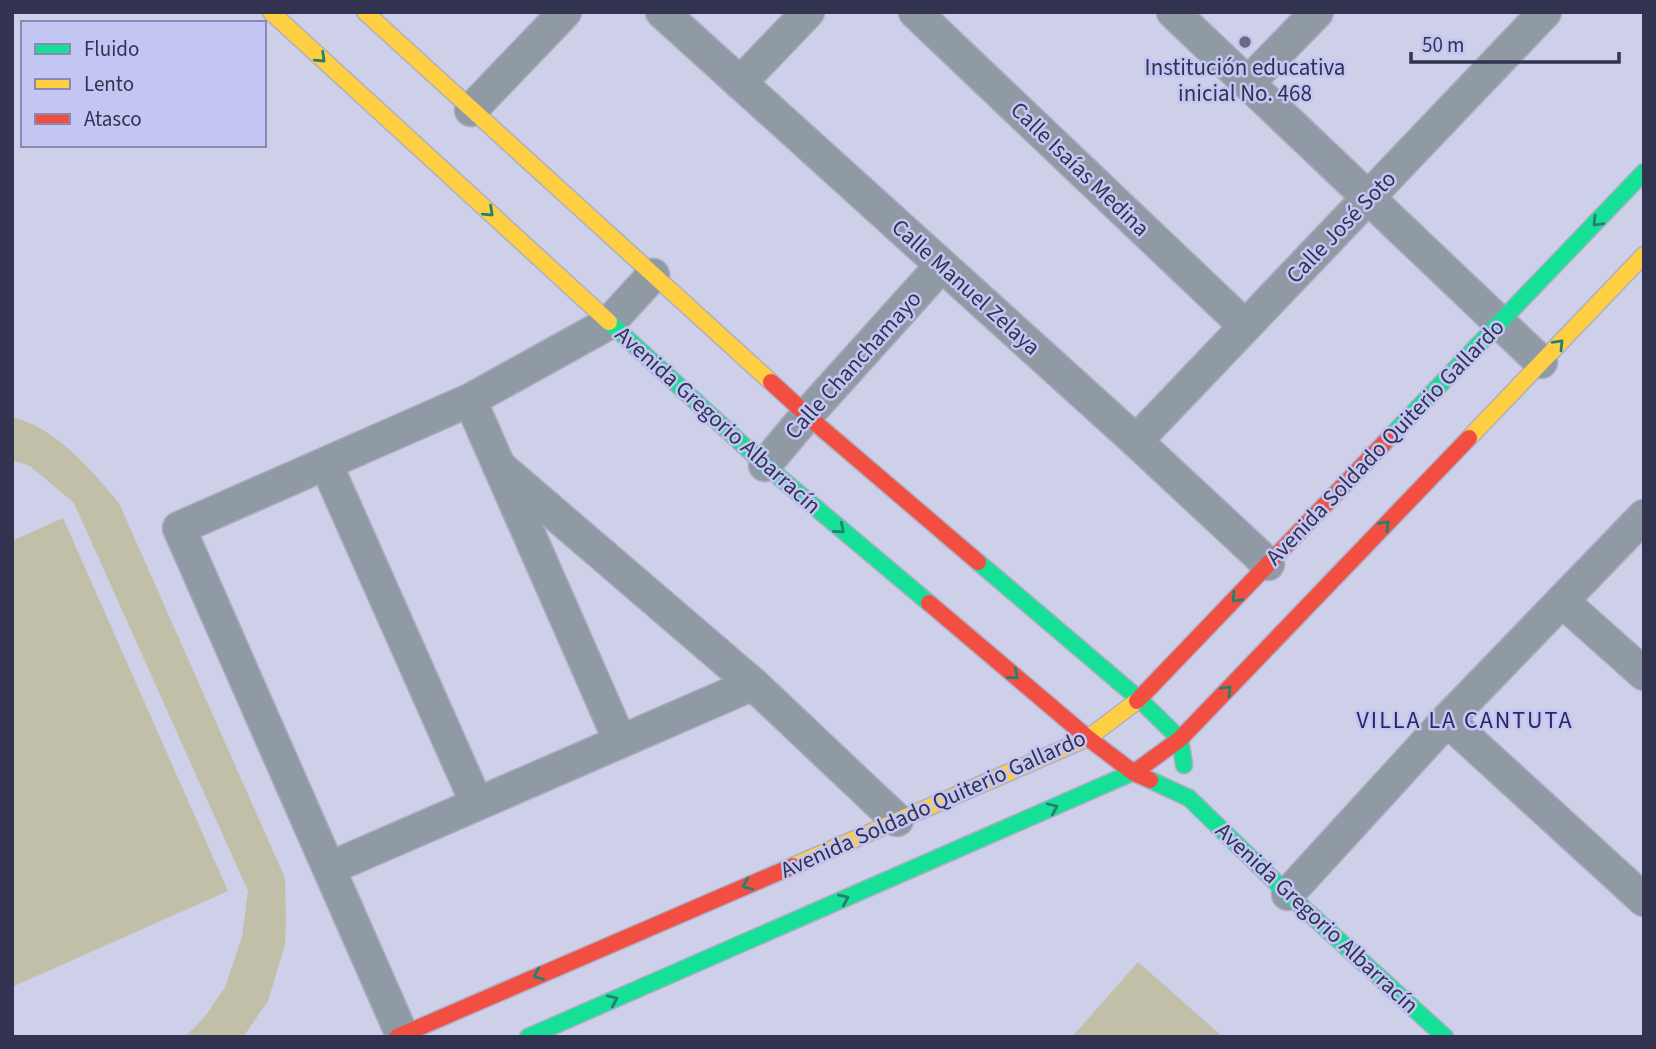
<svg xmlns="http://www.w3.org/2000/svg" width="1656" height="1049" font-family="'Source Sans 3',sans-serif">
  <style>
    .park { fill: #c2bfa8 }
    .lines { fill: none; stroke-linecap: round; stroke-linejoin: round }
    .street-casing { stroke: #aeaec4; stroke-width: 35 }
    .fast-casing { stroke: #aeaec4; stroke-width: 19 }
    .slow-casing { stroke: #aeaec4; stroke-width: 19 }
    .jam-casing { stroke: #aeaec4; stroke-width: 19 }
    .street { stroke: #909aa5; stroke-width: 32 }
    .fast { stroke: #16e098; stroke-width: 16 }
    .slow { stroke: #ffcf43; stroke-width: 16 }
    .jam { stroke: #f24e42; stroke-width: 16 }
    .oneway { stroke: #258071 }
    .poi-dot { fill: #696986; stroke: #c3c5f3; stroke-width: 2.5 }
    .labels { text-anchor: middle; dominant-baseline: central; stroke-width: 5; stroke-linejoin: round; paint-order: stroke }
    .poi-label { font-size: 23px; fill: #323251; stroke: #c3c5f3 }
    .street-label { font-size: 23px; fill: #323251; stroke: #c3c5f3 }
    .neighbourhood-label { font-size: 24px; letter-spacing: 2px; fill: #2c2665; stroke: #c3c5f3 }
  </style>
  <rect width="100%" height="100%" fill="#cecfe8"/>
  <!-- park -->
  <g class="park">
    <path d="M12,417C55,427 92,470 119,503L285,878L286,919L285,945L268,1001L243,1037H185L204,1018L225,987L242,937L248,891L74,503L30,466L12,460Z"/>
    <polygon points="63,518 228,891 12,987 12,541"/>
    <polygon points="1138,962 1223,1037 1072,1037"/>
  </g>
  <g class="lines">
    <defs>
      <g id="street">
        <polyline points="662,12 1136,441 1268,564"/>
        <polyline points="915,12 1245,326"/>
        <polyline points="1173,12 1541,362"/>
        <polyline points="740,83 808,12"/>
        <polyline points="1248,83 1317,12"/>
        <polyline points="471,110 565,12"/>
        <polyline points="470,400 620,741"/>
        <polyline points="1136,441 1545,12"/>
        <polyline points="326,464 477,804"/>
        <polyline points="765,465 807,415 941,266"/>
        <polyline points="499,466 753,684 897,820"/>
        <polyline points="1562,601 1644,674"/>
        <polyline points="1447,720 1644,900"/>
        <polyline points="330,868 753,684"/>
        <polyline points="1288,894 1447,720 1644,516"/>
        <polyline points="403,1037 179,528 470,400 609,323 653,275"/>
      </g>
      <g id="fast">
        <polyline points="609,322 765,465 929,603"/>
        <polyline points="1389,438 1644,172"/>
        <polyline points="978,562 1139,699 1180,739 1184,765"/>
        <polyline points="1150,780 1189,798 1288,894 1445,1037"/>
        <polyline points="528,1037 1136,771"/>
      </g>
      <g id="slow">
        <polyline points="271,12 609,322"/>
        <polyline points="365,12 771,382"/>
        <polyline points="1469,438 1644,255"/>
        <polyline points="793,866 1088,738 1137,701"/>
      </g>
      <g id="jam">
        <polyline points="771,382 819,426 978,562"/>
        <polyline points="929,603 1088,738 1134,773 1150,780"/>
        <polyline points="1137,701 1389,438"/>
        <polyline points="1136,771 1180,739 1469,438"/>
        <polyline points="397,1037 793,866"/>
      </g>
    </defs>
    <!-- street casing -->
    <use href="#street" class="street-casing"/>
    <!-- fast casing -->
    <use href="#fast" class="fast-casing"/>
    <!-- slow casing -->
    <use href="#slow" class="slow-casing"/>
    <!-- jam casing -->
    <use href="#jam" class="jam-casing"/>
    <!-- street -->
    <use href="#street" class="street"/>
    <!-- fast -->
    <use href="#fast" class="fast"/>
    <!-- slow -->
    <use href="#slow" class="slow"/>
    <!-- jam -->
    <use href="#jam" class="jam"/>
  </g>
  <!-- one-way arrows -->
  <defs><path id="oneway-chevron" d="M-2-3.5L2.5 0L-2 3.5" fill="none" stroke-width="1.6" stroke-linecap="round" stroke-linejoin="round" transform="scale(1.75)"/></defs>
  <g class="oneway">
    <use href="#oneway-chevron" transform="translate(321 58) rotate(43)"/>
    <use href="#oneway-chevron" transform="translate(489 212) rotate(43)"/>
    <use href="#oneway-chevron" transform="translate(1597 222) rotate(134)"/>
    <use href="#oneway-chevron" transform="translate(1559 344) rotate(-46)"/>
    <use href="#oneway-chevron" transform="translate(1385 525) rotate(-46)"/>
    <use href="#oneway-chevron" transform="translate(840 529) rotate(40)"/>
    <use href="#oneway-chevron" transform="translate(1236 598) rotate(134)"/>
    <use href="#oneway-chevron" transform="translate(1014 675) rotate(40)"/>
    <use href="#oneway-chevron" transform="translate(1227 690) rotate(-46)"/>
    <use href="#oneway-chevron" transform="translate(1053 808) rotate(-24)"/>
    <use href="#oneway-chevron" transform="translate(747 885) rotate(157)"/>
    <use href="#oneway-chevron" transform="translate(844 899) rotate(-24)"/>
    <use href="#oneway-chevron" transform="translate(538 975) rotate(157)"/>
    <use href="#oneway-chevron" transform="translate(613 1000) rotate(-24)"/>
  </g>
  <!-- markers -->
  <circle class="poi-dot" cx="1245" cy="42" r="7"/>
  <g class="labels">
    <!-- poi labels -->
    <g class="poi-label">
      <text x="1245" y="67">Institución educativa<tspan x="1245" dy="26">inicial No. 468</tspan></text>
    </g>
    <!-- street labels -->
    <g class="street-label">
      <text transform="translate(1080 169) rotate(44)">Calle Isaías Medina</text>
      <text transform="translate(1341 227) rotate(-46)">Calle José Soto</text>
      <text transform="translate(966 287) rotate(42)">Calle Manuel Zelaya</text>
      <text transform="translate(853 365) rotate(-48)">Calle Chanchamayo</text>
      <text transform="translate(718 420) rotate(42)">Avenida Gregorio Albarracín</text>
      <text transform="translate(1385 442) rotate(-46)">Avenida Soldado Quiterio Gallardo</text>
      <text transform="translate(933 804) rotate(-24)">Avenida Soldado Quiterio Gallardo</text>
      <text transform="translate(1317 918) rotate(43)">Avenida Gregorio Albarracín</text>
    </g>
    <!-- neighbourhood labels -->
    <g class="neighbourhood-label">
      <text x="1465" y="720">VILLA LA CANTUTA</text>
    </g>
  </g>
  <!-- border -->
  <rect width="1656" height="1049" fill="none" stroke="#323251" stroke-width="28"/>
  <!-- legend -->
  <rect x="21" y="21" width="245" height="126" fill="#c3c5f3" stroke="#898ab2" stroke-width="2"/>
  <rect x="35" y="44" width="35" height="10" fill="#16e098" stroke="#898ab2" stroke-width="2"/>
  <text x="84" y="56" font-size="21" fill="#323251">Fluido</text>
  <rect x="35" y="79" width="35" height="10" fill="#ffcf43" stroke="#898ab2" stroke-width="2"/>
  <text x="84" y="91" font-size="21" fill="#323251">Lento</text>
  <rect x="35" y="114" width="35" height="10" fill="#f24e42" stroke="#898ab2" stroke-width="2"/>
  <text x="84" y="126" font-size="21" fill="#323251">Atasco</text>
  <!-- scale -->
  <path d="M1411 52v10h208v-10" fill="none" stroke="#323251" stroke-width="3.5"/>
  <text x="1422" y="52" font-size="21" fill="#323251" stroke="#c3c5f3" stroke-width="5" paint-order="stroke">50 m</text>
</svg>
